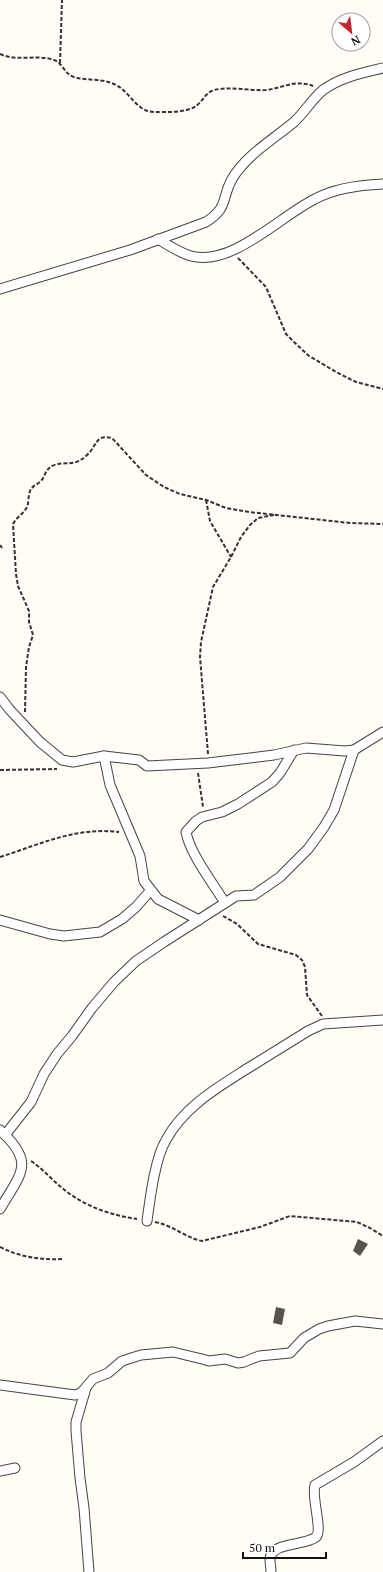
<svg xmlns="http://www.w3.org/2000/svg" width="383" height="1572" font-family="'PT Serif',serif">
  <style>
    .building { fill: #5a524d }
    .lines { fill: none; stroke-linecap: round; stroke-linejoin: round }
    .street-casing { stroke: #444; stroke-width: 11 }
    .path { stroke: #333; stroke-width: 2; stroke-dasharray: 4 2; stroke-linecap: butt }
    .street { stroke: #fff; stroke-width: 9 }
  </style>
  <rect width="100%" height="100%" fill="#fffdf5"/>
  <!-- building -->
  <g class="building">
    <polygon points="358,1239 368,1244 360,1256 353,1251"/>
    <polygon points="276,1307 285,1309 282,1325 273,1323"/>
  </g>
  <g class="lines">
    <defs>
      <g id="street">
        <path d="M158,239C168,245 180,253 191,256C232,267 280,216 315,199C335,188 360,185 383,184"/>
        <path d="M0,289L130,250L206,222C229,207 221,199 232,179C246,155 274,139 294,122C305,112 312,99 323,90C341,77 362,73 383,68"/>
        <polyline points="0,697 10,710 40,742 62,760 73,762 104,756 139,760 147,766 208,763 274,755 306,748 345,751 354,750 383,732"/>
        <polyline points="104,756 110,785 140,856 144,881 158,899 199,920"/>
        <path d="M225,903C213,883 190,854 186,832L196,821L202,817L222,812L238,804L272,782L280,773L294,750"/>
        <polyline points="0,920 50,934 64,936 100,932 122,919 136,907 150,891"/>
        <path d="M0,1130C36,1163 21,1173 0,1209"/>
        <polyline points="5,1135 31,1102 44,1074 57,1054 72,1036 92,1008 114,982 136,961 164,942 236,896 254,895 280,877 308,849 324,827 334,810 354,750"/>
        <path d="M147,1221C150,1199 155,1158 166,1140C183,1108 215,1089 245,1070C266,1057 287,1044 308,1031L323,1024L383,1020"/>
        <polyline points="0,1385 75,1395 81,1393 93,1379 108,1373 122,1361 141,1355 173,1352 202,1359 209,1361 225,1359 238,1363 244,1362 259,1356 290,1353 304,1338 319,1329 328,1326 355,1321 383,1324"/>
        <polyline points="86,1388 76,1422 76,1431 80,1478 84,1508 89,1572"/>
        <polyline points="0,1471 15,1468"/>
        <path d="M271,1572C271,1568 270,1563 270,1559C271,1542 305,1546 316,1537C323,1530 311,1497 315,1485L354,1462L383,1441"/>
      </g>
    </defs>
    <!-- street casing -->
    <use href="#street" class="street-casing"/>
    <!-- path -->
    <g class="path">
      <path d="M0,54C17,62 37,54 54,60C63,63 64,74 74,77C87,81 103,78 116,85C130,92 137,112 154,112C167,112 186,113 196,106C203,101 205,93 214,90C231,86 249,91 266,90C283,88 295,79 313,86"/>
      <polyline points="60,63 62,0"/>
      <polyline points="238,258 266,287 286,334 294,342 309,356 338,373 356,382 383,389"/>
      <polyline points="206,500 210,521 231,557"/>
      <polyline points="0,545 2,548"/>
      <path d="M25,712L26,667L29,647L33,635L29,622V611L18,586L16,574L13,524C17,517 24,513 27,507C29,502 28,496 30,491C32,486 37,485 41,481C45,476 46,469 52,466C65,460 74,468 87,455C97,446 95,434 112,438L146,475L164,487L180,494L206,500L226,508L249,512L350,523L383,524"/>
      <polyline points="208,754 200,657 201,642 213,587 231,557 241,537 250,525 258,518 274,515"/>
      <polyline points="0,770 57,769"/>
      <polyline points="198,773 203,807"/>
      <path d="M0,857C41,844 75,827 119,832"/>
      <polyline points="223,916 237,924 258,944 296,955 302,960 305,967 307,995 322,1016"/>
      <path d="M31,1161C42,1168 51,1179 61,1187C83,1206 110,1215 137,1219"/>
      <path d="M155,1222C172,1225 186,1238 202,1241L260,1227L290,1216L357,1222L370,1228L383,1236"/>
      <path d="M0,1247C20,1257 40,1260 62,1259"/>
    </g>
    <!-- street -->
    <use href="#street" class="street"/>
  </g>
  <!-- north arrow -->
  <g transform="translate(351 32) rotate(152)"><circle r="19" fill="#ffffff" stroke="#a0a0a0"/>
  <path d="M0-3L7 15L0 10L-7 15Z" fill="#c4262e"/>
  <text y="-6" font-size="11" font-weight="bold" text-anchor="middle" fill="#111111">N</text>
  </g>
  <!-- scale -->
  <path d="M243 1552v6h83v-6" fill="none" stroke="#111111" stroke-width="2"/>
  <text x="249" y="1552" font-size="12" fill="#111111" stroke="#ffffff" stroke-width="3" paint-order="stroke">50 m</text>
</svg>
